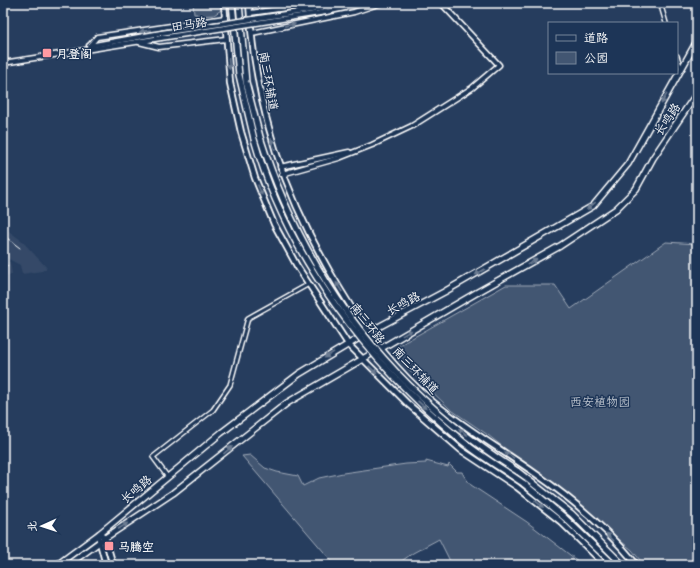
<svg xmlns="http://www.w3.org/2000/svg" width="700" height="568" font-family="Delius,'LXGW WenKai TC',sans-serif">
  <style>
    .built { fill: #344a68 }
    .green { fill: #425672; stroke: #a0aab8 }
    .lines { fill: none; stroke-linecap: round; stroke-linejoin: round }
    .minor-casing { stroke: #fff; stroke-width: 6 }
    .tertiary-casing { stroke: #fff; stroke-width: 7 }
    .secondary-casing { stroke: #fff; stroke-width: 8 }
    .primary-casing { stroke: #fff; stroke-width: 8 }
    .trunk-casing { stroke: #fff; stroke-width: 8 }
    .minor { stroke: #1d3557; stroke-width: 3 }
    .tertiary { stroke: #1d3557; stroke-width: 4 }
    .secondary { stroke: #1d3557; stroke-width: 4.5 }
    .primary { stroke: #1d3557; stroke-width: 5 }
    .trunk { stroke: #1d3557; stroke-width: 5 }
    .rail { stroke: #fff; stroke-width: 1 }
    .tertiary-bridge-casing { stroke: #fff; stroke-width: 7; stroke-linecap: butt }
    .trunk-bridge-casing { stroke: #fff; stroke-width: 8; stroke-linecap: butt }
    .tertiary-bridge { stroke: #1d3557; stroke-width: 4 }
    .trunk-bridge { stroke: #1d3557; stroke-width: 5 }
    .oneway { fill: #6c7c92 }
    .poi-dot { fill: #ff9aa2; stroke: #1d3557; stroke-width: 1.5 }
    .labels { text-anchor: middle; dominant-baseline: central; stroke-width: 3; stroke-linejoin: round; paint-order: stroke }
    .street-label { font-size: 12px; fill: #fff; stroke: #1d3557 }
    .poi-label { font-size: 12px; font-weight: bold; fill: #fff; stroke: #1d3557; text-anchor: start }
    .park-label { font-size: 12px; fill: #bdc4ce; stroke: #1d3557 }
  </style>
  <rect width="100%" height="100%" fill="#263d5e"/>
  <filter id="ink" filterUnits="userSpaceOnUse"><feTurbulence type="fractalNoise" baseFrequency=".025" numOctaves="2"/><feDisplacementMap in="SourceGraphic" scale="8" xChannelSelector="R" yChannelSelector="G"/><feConvolveMatrix kernelMatrix="1 2 1 2 8 2 1 2 1" color-interpolation-filters="sRGB"/></filter>
  <g filter="url(#ink)">
    <!-- built -->
    <g class="built">
      <polygon points="3,227 21,240 47,268 42,271 22,274 20,265 3,256"/>
      <polygon points="10,262 12,274 3,277 3,263"/>
    </g>
    <!-- green -->
    <g class="green">
      <polygon points="193,3 221,3 221,10 214,15 198,16 197,14 194,14"/>
      <polygon points="666,242 697,244 697,565 644,565 632,550 488,435 450,409 396,357 398,346 506,285 555,285 571,309"/>
      <polygon points="250,455 265,468 277,472 298,476 303,486 319,478 343,473 406,464 426,463 426,461 448,467 449,464 457,472 462,472 464,476 471,485 527,522 583,565 452,565 439,539 413,553 396,565 335,565 242,456"/>
    </g>
    <g class="lines">
      <defs>
        <g id="minor">
          <polyline points="657,3 661,6 666,23"/>
          <polyline points="677,56 681,69"/>
          <polyline points="167,476 153,457 213,410 230,385 248,318 309,284"/>
        </g>
        <g id="tertiary">
          <polyline points="325,8 350,3"/>
          <polyline points="326,12 368,3"/>
          <polyline points="250,13 323,3"/>
          <polyline points="252,33 354,12 381,3"/>
          <polyline points="139,42 159,47 226,39"/>
          <polyline points="90,45 97,37 225,18"/>
          <polyline points="89,46 161,33"/>
          <polyline points="3,63 161,38"/>
          <polyline points="280,167 349,152"/>
          <polyline points="282,174 339,158 372,145 412,126 472,88 499,65 441,3"/>
        </g>
        <g id="secondary">
          <polyline points="224,3 230,83 241,132 255,178 274,224 297,266 348,344 408,404 461,450 517,487 560,521 605,565"/>
          <path d="M249,3C255,110 285,199 340,289C365,331 396,371 433,402C466,429 502,450 536,474C572,499 609,531 637,565"/>
          <polyline points="99,534 105,538 113,565"/>
          <polyline points="99,539 106,565"/>
        </g>
        <g id="primary">
          <polyline points="57,565 99,534 221,433 299,374 369,332 444,292 593,206 628,164 697,41"/>
          <polyline points="68,565 105,538 173,493 287,403 476,293 560,246 616,209 636,189 653,158 697,93"/>
        </g>
        <g id="trunk">
          <polyline points="232,3 239,75 254,139"/>
          <polyline points="239,3 246,82 260,137"/>
          <polyline points="517,471 572,514 623,565"/>
          <polyline points="523,483 565,518 614,565"/>
        </g>
      </defs>
      <!-- minor casing -->
      <use href="#minor" class="minor-casing"/>
      <!-- tertiary casing -->
      <use href="#tertiary" class="tertiary-casing"/>
      <!-- secondary casing -->
      <use href="#secondary" class="secondary-casing"/>
      <!-- primary casing -->
      <use href="#primary" class="primary-casing"/>
      <!-- trunk casing -->
      <use href="#trunk" class="trunk-casing"/>
      <!-- minor -->
      <use href="#minor" class="minor"/>
      <!-- tertiary -->
      <use href="#tertiary" class="tertiary"/>
      <!-- secondary -->
      <use href="#secondary" class="secondary"/>
      <!-- primary -->
      <use href="#primary" class="primary"/>
      <!-- trunk -->
      <use href="#trunk" class="trunk"/>
      <!-- rail -->
      <g class="rail">
        <polyline points="3,235 20,248"/>
        <polyline points="3,266 8,266"/>
      </g>
      <defs>
        <g id="tertiary-bridge">
          <polyline points="161,33 325,8"/>
          <polyline points="161,38 326,12"/>
        </g>
        <g id="trunk-bridge">
          <path d="M260,137C305,279 391,391 517,471"/>
          <path d="M254,139C287,257 368,362 461,440C480,456 503,469 523,483"/>
        </g>
      </defs>
      <!-- tertiary-bridge casing -->
      <use href="#tertiary-bridge" class="tertiary-bridge-casing"/>
      <!-- trunk-bridge casing -->
      <use href="#trunk-bridge" class="trunk-bridge-casing"/>
      <!-- tertiary-bridge -->
      <use href="#tertiary-bridge" class="tertiary-bridge"/>
      <!-- trunk-bridge -->
      <use href="#trunk-bridge" class="trunk-bridge"/>
    </g>
    <!-- one-way arrows -->
    <defs><path id="oneway-solid" d="M-6-.8H1V-3.2L6.5 0L1 3.2V.8H-6Z"/></defs>
    <g class="oneway">
      <use href="#oneway-solid" transform="translate(290 25) rotate(-11)"/>
      <use href="#oneway-solid" transform="translate(145 31) rotate(172)"/>
      <use href="#oneway-solid" transform="translate(229 64) rotate(85)"/>
      <use href="#oneway-solid" transform="translate(664 99) rotate(119)"/>
      <use href="#oneway-solid" transform="translate(273 144) rotate(-108)"/>
      <use href="#oneway-solid" transform="translate(260 190) rotate(68)"/>
      <use href="#oneway-solid" transform="translate(591 206) rotate(141)"/>
      <use href="#oneway-solid" transform="translate(532 262) rotate(-29)"/>
      <use href="#oneway-solid" transform="translate(480 272) rotate(149)"/>
      <use href="#oneway-solid" transform="translate(339 287) rotate(-122)"/>
      <use href="#oneway-solid" transform="translate(407 333) rotate(-29)"/>
      <use href="#oneway-solid" transform="translate(329 355) rotate(148)"/>
      <use href="#oneway-solid" transform="translate(373 370) rotate(44)"/>
      <use href="#oneway-solid" transform="translate(422 405) rotate(43)"/>
      <use href="#oneway-solid" transform="translate(463 432) rotate(-143)"/>
      <use href="#oneway-solid" transform="translate(228 450) rotate(-40)"/>
      <use href="#oneway-solid" transform="translate(509 455) rotate(-146)"/>
      <use href="#oneway-solid" transform="translate(539 504) rotate(39)"/>
      <use href="#oneway-solid" transform="translate(123 526) rotate(-33)"/>
      <use href="#oneway-solid" transform="translate(610 537) rotate(-134)"/>
    </g>
  </g>
  <!-- markers -->
  <g class="poi-dot">
    <rect x="42" y="48" width="10" height="10" rx="2"/>
    <rect x="104" y="541" width="10" height="10" rx="2"/>
  </g>
  <g class="labels">
    <!-- street labels -->
    <g class="street-label">
      <text transform="translate(189 24) rotate(-9)">田马路</text>
      <text transform="translate(269 81) rotate(80)">南三环辅道</text>
      <text transform="translate(667 119) rotate(-56)">长鸣路</text>
      <text transform="translate(403 303) rotate(-28)">长鸣路</text>
      <text transform="translate(368 323) rotate(52)">南三环路</text>
      <text transform="translate(416 370) rotate(46)">南三环辅道</text>
      <text transform="translate(136 489) rotate(-40)">长鸣路</text>
    </g>
    <!-- poi labels -->
    <g class="poi-label">
      <text x="56" y="53">月登阁</text>
      <text x="118" y="546">马腾空</text>
    </g>
    <!-- park labels -->
    <g class="park-label">
      <text x="600" y="401">西安植物园</text>
    </g>
  </g>
  <!-- margin -->
  <rect width="700" height="568" fill="none" stroke="#1d3557" stroke-width="16"/>
  <rect x="8" y="8" width="684" height="552" fill="none" stroke="#fff" stroke-width="1.5" filter="url(#ink)"/>
  <!-- legend -->
  <rect x="548" y="22" width="130" height="52" fill="#1d3557" stroke="#77869a"/>
  <rect x="556" y="35" width="20" height="6" fill="#1d3557" stroke="#77869a"/>
  <text x="584" y="42" font-size="12" fill="#ffffff">道路</text>
  <rect x="556" y="52" width="20" height="12" fill="#425672" stroke="#77869a"/>
  <text x="584" y="62" font-size="12" fill="#ffffff">公园</text>
  <!-- north arrow -->
  <g transform="translate(42 526) rotate(267)" stroke="#1d3557" stroke-width="3" paint-order="stroke">
  <path d="M0-3L7 15L0 10L-7 15Z" fill="#ffffff"/>
  <text y="-6" font-size="11" font-weight="bold" text-anchor="middle" fill="#ffffff">北</text>
  </g>
</svg>
